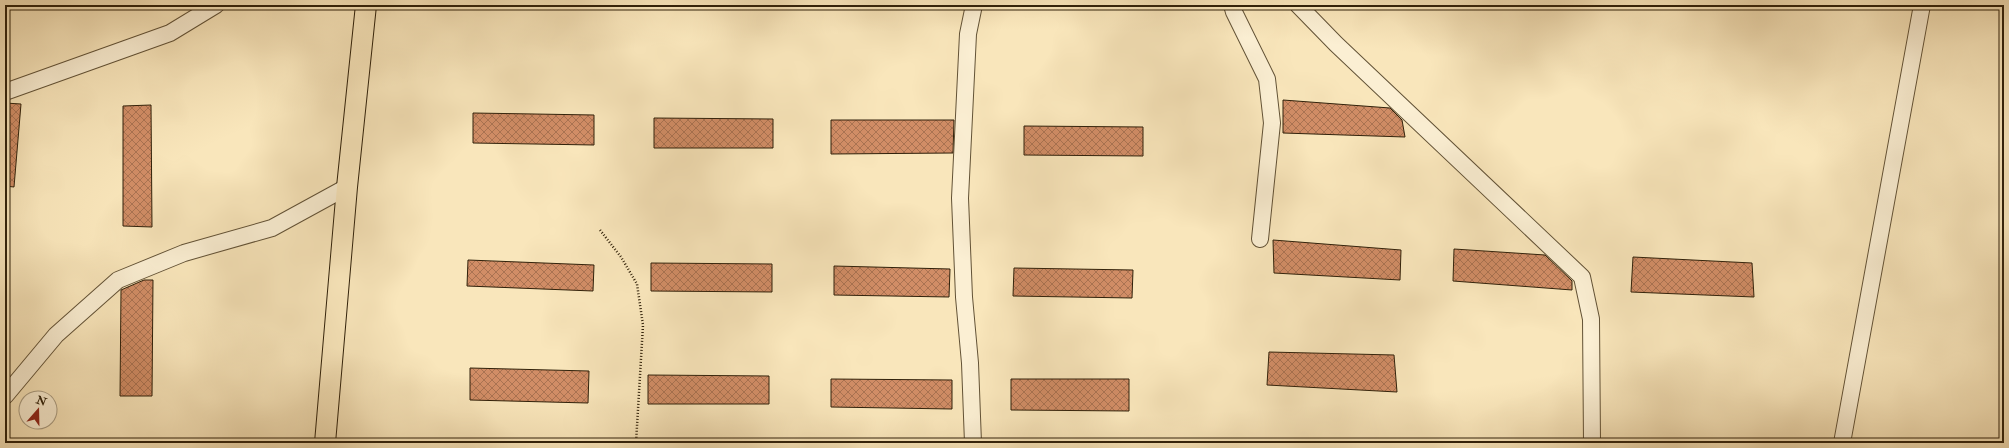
<svg xmlns="http://www.w3.org/2000/svg" width="2009" height="448" font-family="'IM FELL Double Pica',serif">
  <style>
    .building { fill: url(#building-cross-hatch); stroke: #30210a }
    .lines { fill: none; stroke-linecap: round; stroke-linejoin: round }
    .minor-casing { stroke: #625236; stroke-width: 18 }
    .major-casing { stroke: #30210a; stroke-width: 22 }
    .path { stroke: #30210a; stroke-width: 2.5; stroke-dasharray: 1 2; stroke-linecap: butt }
    .minor { stroke: #fbefd3; stroke-width: 16 }
    .major { stroke: #f9e6bb; stroke-width: 20 }
  </style>
  <defs>
    <pattern id="building-cross-hatch" width="8" height="8" patternUnits="userSpaceOnUse"><rect width="8" height="8" fill="#d18d66"/><path d="M0 0l8 8M0 8l8-8" fill="none" stroke="#aa7352"/></pattern>
  </defs>
  <rect width="100%" height="100%" fill="#f9e6bb"/>
  <filter id="stains"><feTurbulence type="fractalNoise" baseFrequency=".005" numOctaves="4"/><feColorMatrix values="0 0 0 0 .2 0 0 0 0 .09 0 0 0 0 .02 0 0 0 .5 -.17"/></filter>
  <radialGradient id="worn" r=".72"><stop offset=".6" stop-color="#630" stop-opacity="0"/><stop offset="1" stop-color="#630" stop-opacity=".3"/></radialGradient>
  <!-- building -->
  <g class="building">
    <polygon points="1283,100 1390,108 1402,120 1405,137 1283,133"/>
    <polygon points="5,103 21,104 14,187 5,186"/>
    <polygon points="151,105 152,227 123,226 123,106"/>
    <polygon points="473,113 594,115 594,145 473,143"/>
    <polygon points="654,118 773,119 773,148 654,148"/>
    <polygon points="831,120 954,120 953,153 831,154"/>
    <polygon points="1024,126 1143,127 1143,156 1024,155"/>
    <polygon points="1273,240 1401,250 1400,280 1274,273"/>
    <polygon points="1454,249 1545,255 1572,281 1572,290 1453,281"/>
    <polygon points="1633,257 1752,263 1754,297 1631,292"/>
    <polygon points="468,260 594,265 593,291 467,286"/>
    <polygon points="651,263 772,264 772,292 651,291"/>
    <polygon points="834,266 950,269 949,297 834,295"/>
    <polygon points="1014,268 1133,270 1132,298 1013,296"/>
    <polygon points="144,280 153,280 152,396 120,396 121,290"/>
    <polygon points="1269,352 1394,355 1397,392 1267,385"/>
    <polygon points="470,368 589,371 588,403 470,400"/>
    <polygon points="648,375 769,376 769,404 648,404"/>
    <polygon points="831,379 952,380 952,409 831,407"/>
    <polygon points="1011,379 1129,379 1129,411 1011,410"/>
  </g>
  <g class="lines">
    <defs>
      <g id="minor">
        <polyline points="1232,5 1234,12 1267,79 1272,123 1260,239"/>
        <polyline points="1298,5 1336,44 1582,277 1591,319 1592,443"/>
        <polyline points="5,92 170,33 216,5"/>
        <polyline points="5,396 56,335 118,280 184,253 272,228 347,187"/>
        <polyline points="973,443 970,363 964,297 960,198 968,34 974,5"/>
        <polyline points="1842,443 1922,5"/>
      </g>
      <polyline id="major" points="325,443 347,187 366,5"/>
    </defs>
    <!-- minor casing -->
    <use href="#minor" class="minor-casing"/>
    <!-- major casing -->
    <use href="#major" class="major-casing"/>
    <!-- path -->
    <g class="path">
      <polyline points="600,230 621,257 637,284 643,325 636,443"/>
      <polyline points="473,442 474,443"/>
    </g>
    <!-- minor -->
    <use href="#minor" class="minor"/>
    <!-- major -->
    <use href="#major" class="major"/>
  </g>
  <!-- margin -->
  <rect width="2009" height="448" fill="none" stroke="#f9e6bb" stroke-width="20"/>
  <rect x="6" y="6" width="1997" height="436" fill="none" stroke="#30210a" stroke-width="2"/>
  <rect x="10" y="10" width="1989" height="428" fill="none" stroke="#30210a"/>
  <!-- north arrow -->
  <g transform="translate(38 410) rotate(20)"><circle r="19" fill="#fbefd3" stroke="#aa9d83"/>
  <path d="M0-3L7 15L0 10L-7 15Z" fill="#8f2418"/>
  <text y="-6" font-size="11" font-weight="bold" text-anchor="middle" fill="#30210a">N</text>
  </g>
  <rect width="100%" height="100%" filter="url(#stains)"/>
  <rect width="100%" height="100%" fill="url(#worn)"/>
</svg>
